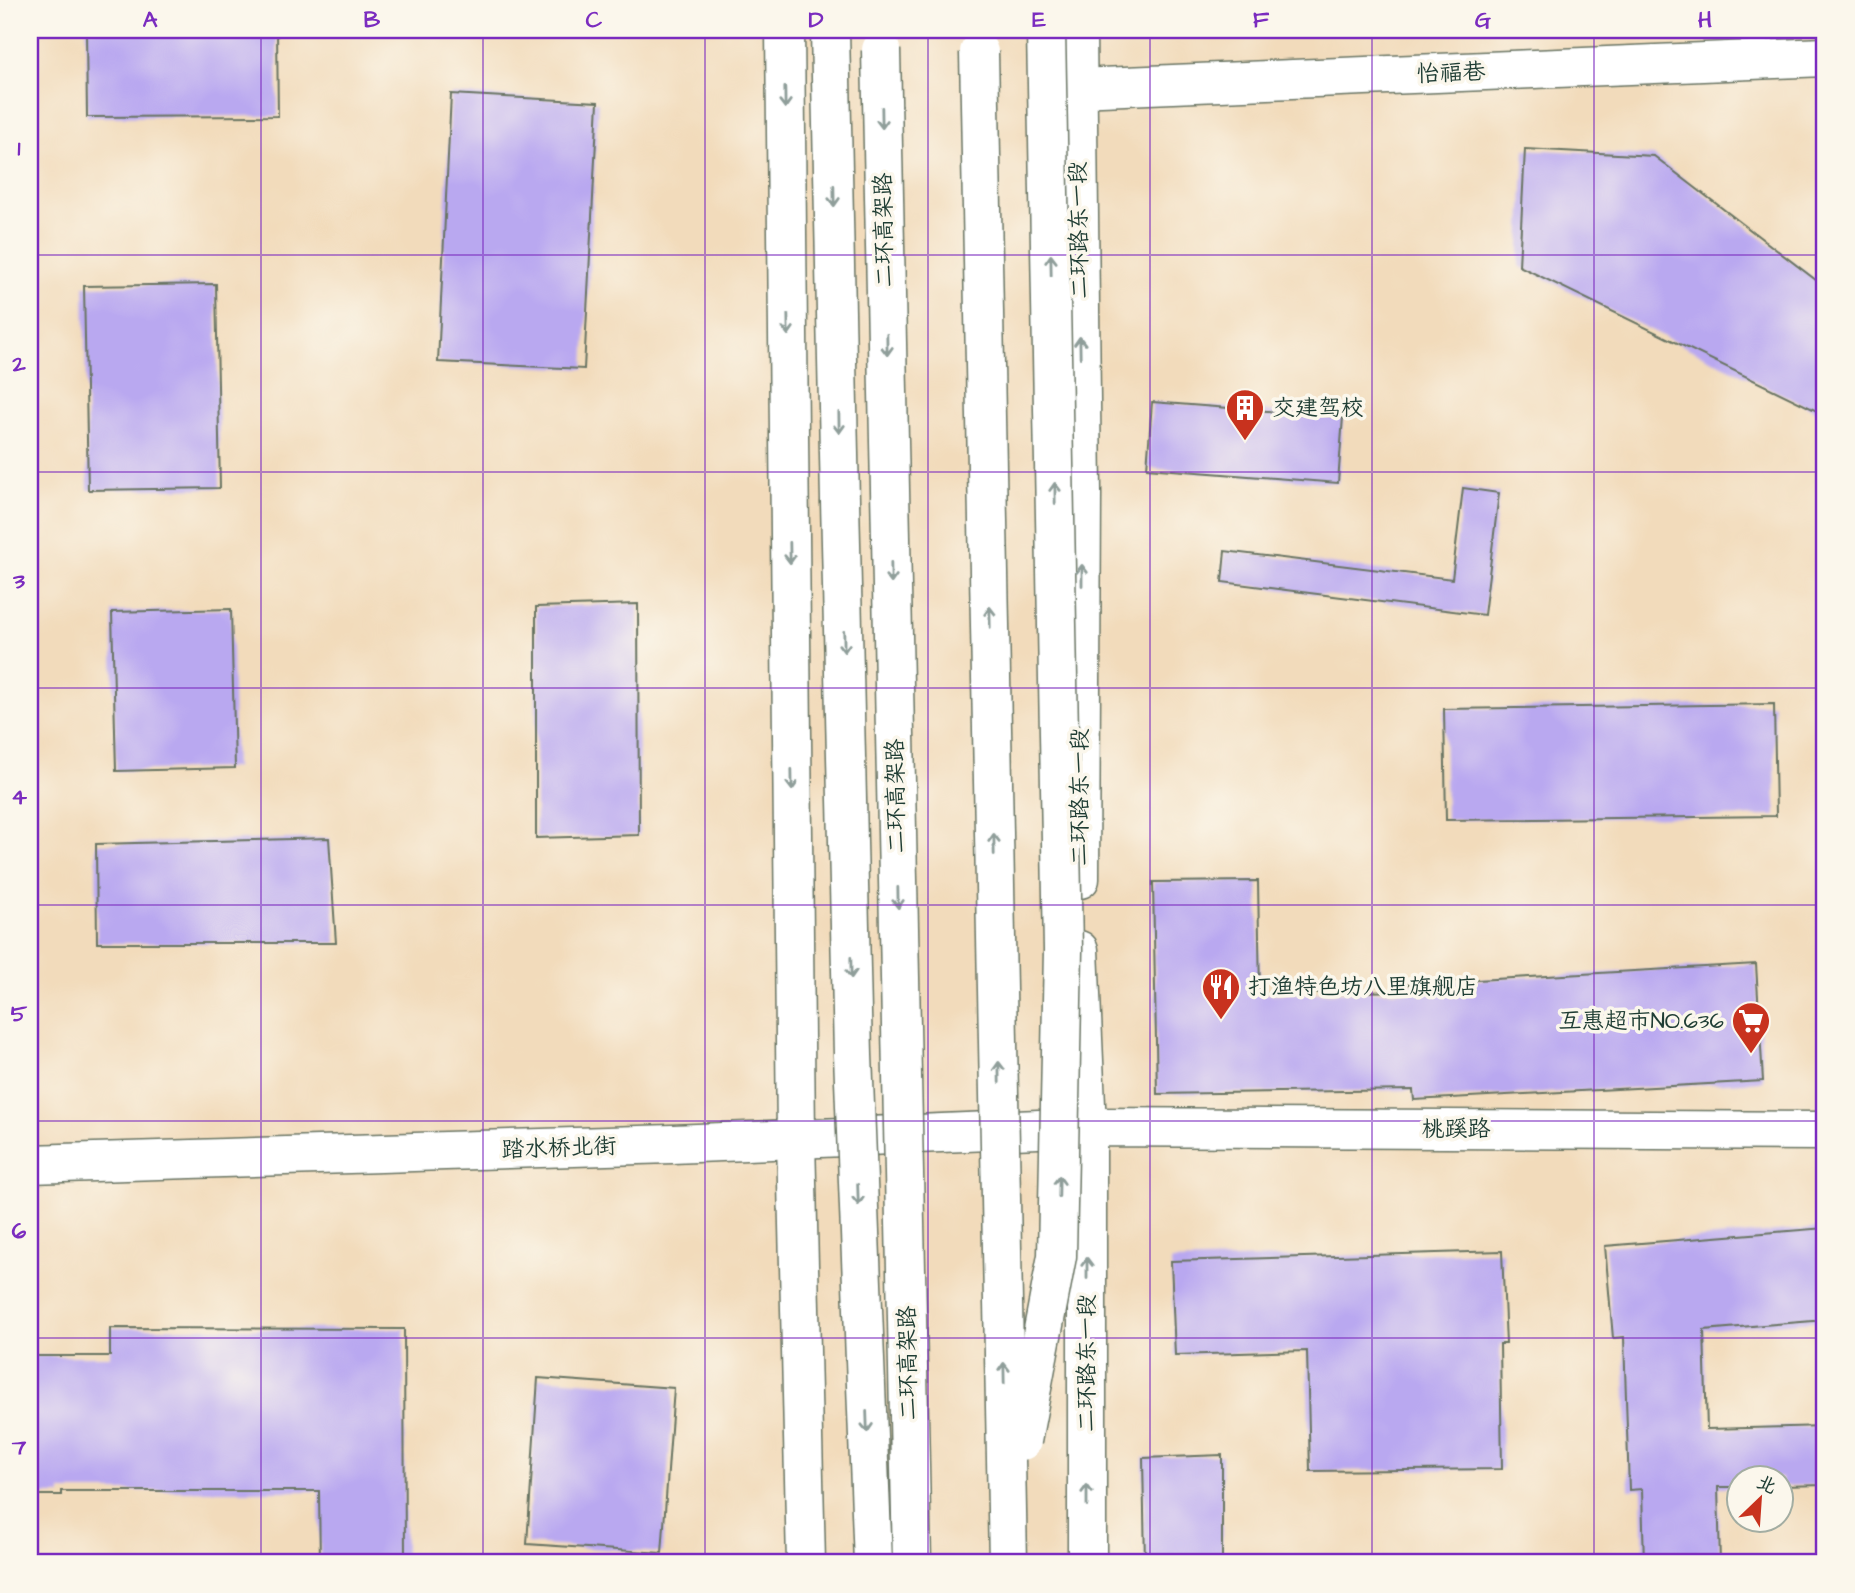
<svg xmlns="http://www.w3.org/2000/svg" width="1855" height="1593" font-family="'Architects Daughter','LXGW WenKai TC',sans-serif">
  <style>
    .building { fill: #b9a8f0 }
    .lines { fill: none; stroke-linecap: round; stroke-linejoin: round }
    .minor-casing { stroke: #697463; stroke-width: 41 }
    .major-casing { stroke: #697463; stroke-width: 41 }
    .highway-casing { stroke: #697463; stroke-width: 41 }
    .minor { stroke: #fff; stroke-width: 38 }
    .major { stroke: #fff; stroke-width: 38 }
    .highway { stroke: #fff; stroke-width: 38 }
    .highway-bridge-casing { stroke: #697463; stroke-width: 41; stroke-linecap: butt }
    .highway-bridge { stroke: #fff; stroke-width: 38 }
    .oneway { stroke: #8f9e9a }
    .grid { fill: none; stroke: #7b2cbf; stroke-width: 2; stroke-opacity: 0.55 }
    .labels { text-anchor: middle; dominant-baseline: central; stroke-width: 7; stroke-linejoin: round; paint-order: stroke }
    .street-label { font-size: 23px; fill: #1f3d34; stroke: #fbf7ec }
    .poi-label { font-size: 23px; fill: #1f3d34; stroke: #fbf7ec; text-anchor: start }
    .neatline { fill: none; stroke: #7b2cbf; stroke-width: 2.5 }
    .grid-label { font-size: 23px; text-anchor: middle; font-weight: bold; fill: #7b2cbf }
  </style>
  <rect width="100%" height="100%" fill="#fbf7ec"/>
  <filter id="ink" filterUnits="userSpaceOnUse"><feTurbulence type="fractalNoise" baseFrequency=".0143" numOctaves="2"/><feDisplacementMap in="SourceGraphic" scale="14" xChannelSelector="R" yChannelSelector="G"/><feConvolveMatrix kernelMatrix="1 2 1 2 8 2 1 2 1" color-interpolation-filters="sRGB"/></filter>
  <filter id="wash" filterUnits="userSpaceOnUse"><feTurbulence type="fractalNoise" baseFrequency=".00686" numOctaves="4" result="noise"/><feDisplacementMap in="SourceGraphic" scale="28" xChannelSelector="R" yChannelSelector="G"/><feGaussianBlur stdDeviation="1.57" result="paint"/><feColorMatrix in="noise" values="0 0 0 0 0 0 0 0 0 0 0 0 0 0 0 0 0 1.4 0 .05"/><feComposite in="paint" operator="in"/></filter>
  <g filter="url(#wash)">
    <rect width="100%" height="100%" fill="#f2dbbb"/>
    <g id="blocks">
      <!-- building -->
      <g class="building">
        <polygon points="86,30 277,30 278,116 87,117"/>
        <polygon points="451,94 598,102 584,369 438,362"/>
        <polygon points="1525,149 1654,156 1825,287 1825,415 1519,266"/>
        <polygon points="216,284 220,488 88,490 84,286"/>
        <polygon points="1152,402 1343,417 1338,483 1147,468"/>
        <polygon points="1463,488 1499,493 1484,615 1222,582 1225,551 1452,579"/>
        <polygon points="638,604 639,835 536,838 536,607"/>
        <polygon points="231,609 235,768 116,771 112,612"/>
        <polygon points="1774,704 1776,816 1446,820 1444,709"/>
        <polygon points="329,838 336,943 97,943 96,844"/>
        <polygon points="1258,881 1260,994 1407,991 1407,984 1756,964 1763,1081 1414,1100 1413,1090 1157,1094 1153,882"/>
        <polygon points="1825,1228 1825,1320 1704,1330 1707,1429 1825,1426 1825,1485 1782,1486 1782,1478 1740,1478 1740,1487 1718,1487 1720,1563 1644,1563 1642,1489 1629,1490 1624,1337 1613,1338 1605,1246"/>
        <polygon points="1502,1251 1506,1344 1500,1344 1502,1469 1310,1471 1307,1351 1175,1355 1171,1261"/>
        <polygon points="110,1328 404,1329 405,1563 320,1563 319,1491 61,1491 61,1495 30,1495 30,1356 110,1356"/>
        <polygon points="538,1378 674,1388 662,1553 527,1544"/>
        <polygon points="1222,1455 1222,1563 1145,1563 1143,1458"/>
      </g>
    </g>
  </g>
  <g filter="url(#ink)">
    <use href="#blocks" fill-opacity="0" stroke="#697463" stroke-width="2"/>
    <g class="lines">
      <defs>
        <g id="minor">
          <polyline points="1077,88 1825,57"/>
          <polyline points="30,1164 672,1144 1087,1127 1825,1131"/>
        </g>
        <g id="major">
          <polyline points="785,30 796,1139 806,1563"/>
          <polyline points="1077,30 1082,493 1080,879"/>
          <polyline points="1079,950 1087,1127 1087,1563"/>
        </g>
        <polyline id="highway" points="830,30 840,501"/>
      </defs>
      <!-- minor casing -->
      <use href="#minor" class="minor-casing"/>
      <!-- major casing -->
      <use href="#major" class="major-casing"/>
      <!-- highway casing -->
      <use href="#highway" class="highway-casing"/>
      <!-- minor -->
      <use href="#minor" class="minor"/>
      <!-- major -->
      <use href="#major" class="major"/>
      <!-- highway -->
      <use href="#highway" class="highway"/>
      <defs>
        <g id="highway-bridge">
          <polyline points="881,50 912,1563"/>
          <polyline points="979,52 1008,1563"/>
          <polyline points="840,501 853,1055 873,1563"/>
          <polyline points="1022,1441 1057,1256 1063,950 1046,30"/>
        </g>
      </defs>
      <!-- highway-bridge casing -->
      <use href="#highway-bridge" class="highway-bridge-casing"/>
      <!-- highway-bridge -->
      <use href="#highway-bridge" class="highway-bridge"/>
    </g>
    <!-- one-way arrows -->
    <defs><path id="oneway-shaft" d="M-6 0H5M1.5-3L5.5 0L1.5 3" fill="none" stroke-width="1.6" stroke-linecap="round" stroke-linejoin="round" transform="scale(1.75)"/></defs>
    <g class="oneway">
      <use href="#oneway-shaft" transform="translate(785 98) rotate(89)"/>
      <use href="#oneway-shaft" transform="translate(882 118) rotate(89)"/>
      <use href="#oneway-shaft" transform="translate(834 196) rotate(89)"/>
      <use href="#oneway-shaft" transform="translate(1051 265) rotate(-91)"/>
      <use href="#oneway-shaft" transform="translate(788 325) rotate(89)"/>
      <use href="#oneway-shaft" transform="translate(887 345) rotate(89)"/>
      <use href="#oneway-shaft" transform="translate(1080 347) rotate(-91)"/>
      <use href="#oneway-shaft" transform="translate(839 423) rotate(89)"/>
      <use href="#oneway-shaft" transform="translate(1055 493) rotate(-91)"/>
      <use href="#oneway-shaft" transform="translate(790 553) rotate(89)"/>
      <use href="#oneway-shaft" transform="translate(891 573) rotate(89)"/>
      <use href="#oneway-shaft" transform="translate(1082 575) rotate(-90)"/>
      <use href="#oneway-shaft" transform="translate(990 617) rotate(-91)"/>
      <use href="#oneway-shaft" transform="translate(844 642) rotate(89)"/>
      <use href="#oneway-shaft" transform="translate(792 780) rotate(89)"/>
      <use href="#oneway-shaft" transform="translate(994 844) rotate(-91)"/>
      <use href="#oneway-shaft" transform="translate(898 898) rotate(89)"/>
      <use href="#oneway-shaft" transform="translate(851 968) rotate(89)"/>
      <use href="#oneway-shaft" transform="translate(999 1072) rotate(-91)"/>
      <use href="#oneway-shaft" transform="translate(1059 1186) rotate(-89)"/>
      <use href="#oneway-shaft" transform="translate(858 1195) rotate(88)"/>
      <use href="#oneway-shaft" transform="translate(1087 1268) rotate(-90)"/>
      <use href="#oneway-shaft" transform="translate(1004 1373) rotate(-91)"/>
      <use href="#oneway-shaft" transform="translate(867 1422) rotate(88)"/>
      <use href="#oneway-shaft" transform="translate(1087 1495) rotate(-90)"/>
    </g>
  </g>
  <!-- grid -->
  <path class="grid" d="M261,30V1563M483,30V1563M705,30V1563M928,30V1563M1150,30V1563M1372,30V1563M1594,30V1563M30,255H1825M30,472H1825M30,688H1825M30,905H1825M30,1121H1825M30,1338H1825"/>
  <!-- icons -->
  <defs>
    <symbol id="building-pin" viewBox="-11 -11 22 30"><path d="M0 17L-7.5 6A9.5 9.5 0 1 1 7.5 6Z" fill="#c8321e" stroke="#fbf7ec"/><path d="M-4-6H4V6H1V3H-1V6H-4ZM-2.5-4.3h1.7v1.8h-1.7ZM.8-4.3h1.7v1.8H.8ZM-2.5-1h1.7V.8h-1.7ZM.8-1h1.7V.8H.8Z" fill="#fff"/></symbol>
    <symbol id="restaurant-pin" viewBox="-11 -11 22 30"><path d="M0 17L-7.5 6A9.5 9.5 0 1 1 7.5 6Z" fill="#c8321e" stroke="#fbf7ec"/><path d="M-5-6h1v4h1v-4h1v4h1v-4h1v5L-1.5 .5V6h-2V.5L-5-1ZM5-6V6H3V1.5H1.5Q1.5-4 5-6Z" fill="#fff"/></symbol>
    <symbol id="supermarket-pin" viewBox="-11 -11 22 30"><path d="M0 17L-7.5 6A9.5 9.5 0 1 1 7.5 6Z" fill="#c8321e" stroke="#fbf7ec"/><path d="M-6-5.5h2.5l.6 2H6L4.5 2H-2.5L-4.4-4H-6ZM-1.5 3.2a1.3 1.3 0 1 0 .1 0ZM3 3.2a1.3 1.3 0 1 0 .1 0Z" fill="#fff"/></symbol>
  </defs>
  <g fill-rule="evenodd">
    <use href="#building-pin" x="1223" y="386" width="44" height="60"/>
    <use href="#restaurant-pin" x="1199" y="965" width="44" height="60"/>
    <use href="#supermarket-pin" x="1729" y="999" width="44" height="60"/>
  </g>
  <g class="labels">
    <!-- street labels -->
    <g class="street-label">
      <text transform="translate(1451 73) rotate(-2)">怡福巷</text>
      <text transform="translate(884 230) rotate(-91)">二环高架路</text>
      <text transform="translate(1079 230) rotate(-91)">二环路东一段</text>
      <text transform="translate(896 796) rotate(-91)">二环高架路</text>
      <text transform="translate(1080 797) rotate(-90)">二环路东一段</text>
      <text x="1456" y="1129">桃蹊路</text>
      <text transform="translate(559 1148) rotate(-2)">踏水桥北街</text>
      <text transform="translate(908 1363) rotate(-91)">二环高架路</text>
      <text transform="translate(1087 1363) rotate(-90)">二环路东一段</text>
    </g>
    <!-- poi labels -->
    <g class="poi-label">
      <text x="1272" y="408">交建驾校</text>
      <text x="1248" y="987">打渔特色坊八里旗舰店</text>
      <text x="1724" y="1021" text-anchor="end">互惠超市NO.636</text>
    </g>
  </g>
  <!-- margin -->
  <rect width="1855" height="1593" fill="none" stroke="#fbf7ec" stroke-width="77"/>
  <!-- north arrow -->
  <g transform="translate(1760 1499) rotate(25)"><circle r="33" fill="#fbf7ec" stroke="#a3ada2" stroke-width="2"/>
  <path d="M0-5L12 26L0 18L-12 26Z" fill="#c8321e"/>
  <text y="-10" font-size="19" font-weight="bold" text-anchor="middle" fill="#1f3d34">北</text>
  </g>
  <rect x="38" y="38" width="1778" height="1516" class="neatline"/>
  <g class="grid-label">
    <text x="150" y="27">A</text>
    <text x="372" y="27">B</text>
    <text x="594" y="27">C</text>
    <text x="816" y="27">D</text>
    <text x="1039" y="27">E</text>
    <text x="1261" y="27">F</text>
    <text x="1483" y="27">G</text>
    <text x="1705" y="27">H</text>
    <text x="19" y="155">1</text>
    <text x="19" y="371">2</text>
    <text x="19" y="588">3</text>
    <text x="19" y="804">4</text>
    <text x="19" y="1021">5</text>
    <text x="19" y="1238">6</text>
    <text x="19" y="1454">7</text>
  </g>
</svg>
